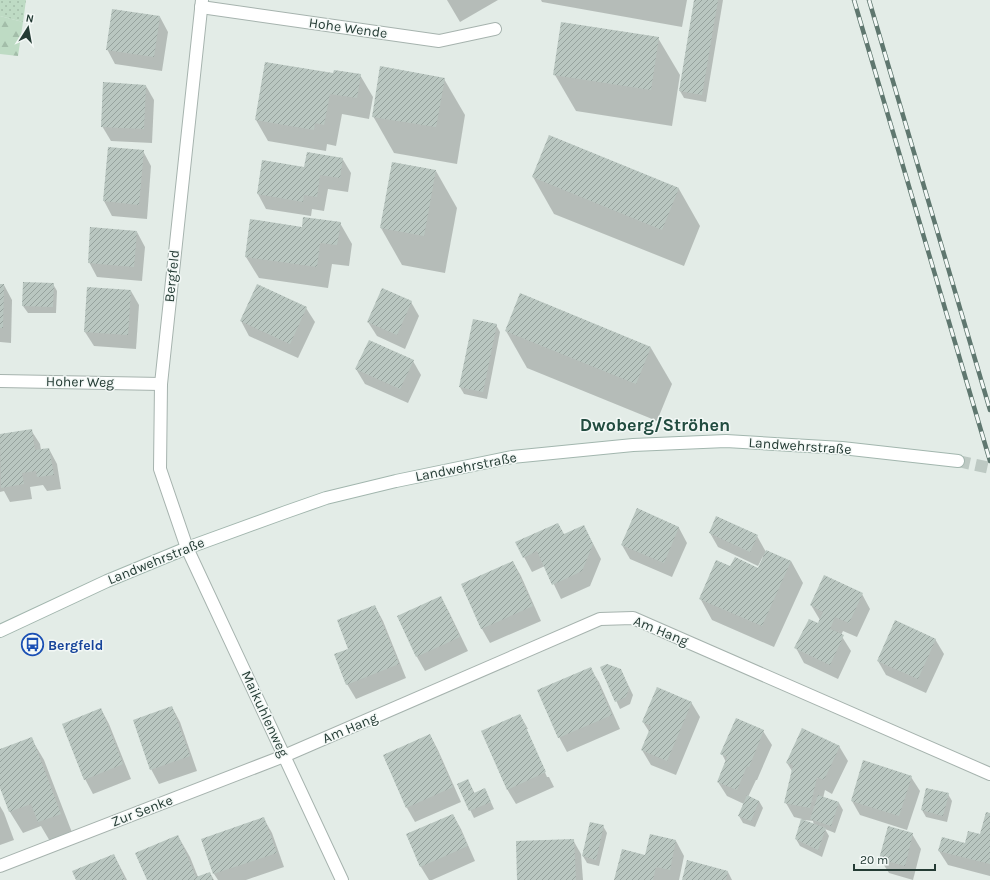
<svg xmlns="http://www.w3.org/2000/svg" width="990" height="880" font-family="Karla,sans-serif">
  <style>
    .grass { fill: url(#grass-dots) }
    .forest { fill: url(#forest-firs) }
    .shadow { fill: #0003; fill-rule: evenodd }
    .building { fill: url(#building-hatch) }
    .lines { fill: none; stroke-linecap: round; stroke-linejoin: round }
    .secondary-tunnel { stroke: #bdc9c3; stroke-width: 12; stroke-dasharray: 12 6; stroke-linecap: butt }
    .street-casing { stroke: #a6b3ae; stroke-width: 14 }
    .secondary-casing { stroke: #a2b6ae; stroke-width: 14 }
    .street { stroke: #fff; stroke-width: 12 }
    .secondary { stroke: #fff; stroke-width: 12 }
    .rail-casing { stroke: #5f776f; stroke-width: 4.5 }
    .rail { stroke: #f3f8f6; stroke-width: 3; stroke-dasharray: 9; stroke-linecap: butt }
    .labels { text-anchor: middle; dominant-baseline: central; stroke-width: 3; stroke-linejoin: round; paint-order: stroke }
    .street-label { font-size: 14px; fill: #243b34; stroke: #f3f8f6 }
    .transit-label { font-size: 14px; font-weight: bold; fill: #164399; stroke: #f3f8f6; text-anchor: start }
    .district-label { font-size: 18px; font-weight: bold; fill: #224c40; stroke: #f3f8f6 }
  </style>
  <defs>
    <pattern id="grass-dots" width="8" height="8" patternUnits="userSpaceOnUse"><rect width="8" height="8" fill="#bedbc4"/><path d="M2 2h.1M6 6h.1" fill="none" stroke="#a3bda9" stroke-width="1.8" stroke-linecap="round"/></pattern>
    <pattern id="forest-firs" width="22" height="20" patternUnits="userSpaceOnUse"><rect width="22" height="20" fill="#bedbc4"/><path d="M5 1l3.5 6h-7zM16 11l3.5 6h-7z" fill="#a3bda9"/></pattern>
    <pattern id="building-hatch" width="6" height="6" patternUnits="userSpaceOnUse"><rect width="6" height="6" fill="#b9c6c0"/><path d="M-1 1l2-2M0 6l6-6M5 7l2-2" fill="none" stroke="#96a29d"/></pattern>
  </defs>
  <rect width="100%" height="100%" fill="#e3ece7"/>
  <!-- grass -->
  <polygon class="grass" points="0,0 26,0 23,22 0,16"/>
  <!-- forest -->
  <polygon class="forest" points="0,16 23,22 18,56 0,54"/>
  <!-- shadow -->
  <g class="shadow">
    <polygon points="447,0 498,0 460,22"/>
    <polygon points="541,0 687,0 682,27 542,2"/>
    <polygon points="695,0 723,0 706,102 684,98 680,91"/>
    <polygon points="160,17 168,32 162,71 115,64 107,49"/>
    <polygon points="658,38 680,75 672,126 576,111 555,75"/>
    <polygon points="334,74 360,75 373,97 369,119 342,114 336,146 327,144 326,151 268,141 256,120"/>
    <polygon points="444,79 465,115 457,164 394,153 373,116"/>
    <polygon points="146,86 154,100 152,143 111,141 102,126"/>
    <polygon points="549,137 679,189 700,226 684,266 554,214 533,177"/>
    <polygon points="109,148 143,151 151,166 147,219 112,216 104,201"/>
    <polygon points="342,158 351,173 348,192 328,189 324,211 312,209 311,216 266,209 258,194 263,161 305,168"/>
    <polygon points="436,171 457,208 445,273 402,265 381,228"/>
    <polygon points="340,223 352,244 349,266 332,264 328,288 259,278 246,257 302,228"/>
    <polygon points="137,232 145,247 142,281 97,277 89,262"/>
    <polygon points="53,284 57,291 56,313 28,313 23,306"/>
    <polygon points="0,285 4,285 12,300 11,343 0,342"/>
    <polygon points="131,291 139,305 136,349 94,346 85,332"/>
    <polygon points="411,302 419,316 405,349 377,336 368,322"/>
    <polygon points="306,308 315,322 298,358 249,336 241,321"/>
    <polygon points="474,320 496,325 500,332 487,399 464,394 460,387"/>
    <polygon points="506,331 651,348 672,384 657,421 527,368"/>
    <polygon points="413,361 421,375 408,403 365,384 356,369"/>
    <polygon points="31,430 40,444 41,450 49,449 57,464 61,489 47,491 43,485 30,487 32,499 10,502 4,491 0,492 0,435"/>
    <polygon points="637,510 679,528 687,543 672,577 630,559 622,545"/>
    <polygon points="584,526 601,559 590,586 561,599 545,566 532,572 524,557 564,535"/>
    <polygon points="710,533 757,536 766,552 791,561 803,583 774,647 712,620 700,598 731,568 759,569 765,556 763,556 758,566 718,547"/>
    <polygon points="513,562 521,576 541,621 490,643 482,629 462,584"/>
    <polygon points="862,594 870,609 857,637 843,631 841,635 851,651 838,679 804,663 796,648 818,625 820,620 811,605"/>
    <polygon points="441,597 449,612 468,651 425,671 417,657"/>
    <polygon points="375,606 383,621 406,678 356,699 347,684"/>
    <polygon points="935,639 944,654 926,693 886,675 878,661"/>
    <polygon points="590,668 599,682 620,729 567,752 559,737"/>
    <polygon points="601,668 621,670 633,695 630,704 620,709"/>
    <polygon points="691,702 700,717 676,775 651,765 642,750 650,733 643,722"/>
    <polygon points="172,707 180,722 197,771 159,784 151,769"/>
    <polygon points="101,709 109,724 131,779 93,794 85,779"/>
    <polygon points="520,715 528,729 526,729 547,777 549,777 554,787 516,804 507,789"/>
    <polygon points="763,731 772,745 757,780 756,780 748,797 759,801 763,808 755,827 743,823 739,816 744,804 727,796 718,782 726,762 722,754"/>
    <polygon points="430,735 438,750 461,802 415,822 407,808 384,756"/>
    <polygon points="31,738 44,760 73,835 51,843 41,826 23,833 10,812 0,785 0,751"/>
    <path d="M839,746L848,761L832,794L825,790L823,798L839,803L843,810L835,833L825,829L829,836L822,857L800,846L796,839L802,819L794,817L786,803L792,771L787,763ZM804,820L813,821L814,825L804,821Z"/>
    <polygon points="911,777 920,791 907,830 860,815 852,801"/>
    <polygon points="468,780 475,794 485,789 494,809 474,818 458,785"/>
    <polygon points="948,794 952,801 947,822 926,817 922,810"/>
    <polygon points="0,806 4,813 14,840 0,845"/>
    <polygon points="990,814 990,876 948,865 939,851 966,844 981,835"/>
    <polygon points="453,815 461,829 475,861 432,880 429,880 421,867 407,835"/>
    <polygon points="264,819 272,833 284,867 246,880 218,880 214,874 203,840"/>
    <polygon points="590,823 603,826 607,833 599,866 587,863 583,856"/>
    <polygon points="912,834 921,849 913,880 889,873 880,859"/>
    <polygon points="651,835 676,841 684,856 679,880 615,880 646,856"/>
    <polygon points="178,836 190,857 198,877 210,873 214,880 148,880"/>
    <polygon points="573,840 581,854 583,880 518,880"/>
    <polygon points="114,855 127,880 77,880"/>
    <polygon points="728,872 732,880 683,880"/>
  </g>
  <!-- building -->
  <g class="building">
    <polygon points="694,0 718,0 702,95 679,91"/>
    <polygon points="112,9 160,16 154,57 106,50"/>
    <polygon points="561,22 659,37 651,90 553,75"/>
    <polygon points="265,62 333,73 334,70 361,74 357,98 330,94 324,125 315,123 314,130 255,120"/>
    <polygon points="380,66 445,78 436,127 372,117"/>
    <polygon points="103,82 146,85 144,129 101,127"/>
    <polygon points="549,135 679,188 662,230 532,177"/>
    <polygon points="108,147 144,150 139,205 103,201"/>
    <polygon points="307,152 343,158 340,178 320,175 317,197 304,195 303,202 257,194 262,160 304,167"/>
    <polygon points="392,162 436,170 424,236 380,228"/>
    <polygon points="303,217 341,222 337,245 320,243 317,267 245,257 250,219 302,227"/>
    <polygon points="90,227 137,231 134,267 88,263"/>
    <polygon points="23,282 54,283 53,307 22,306"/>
    <polygon points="0,284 4,284 3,328 0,328"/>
    <polygon points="257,284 307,307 290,344 240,321"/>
    <polygon points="87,287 131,290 128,335 84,332"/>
    <polygon points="382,288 412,301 397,335 367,322"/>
    <polygon points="520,293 651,347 636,384 505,331"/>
    <polygon points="473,319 497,324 483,392 459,387"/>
    <polygon points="369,340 414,360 400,389 355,369"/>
    <polygon points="32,429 35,450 49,448 54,475 37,477 36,471 22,473 24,484 1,488 0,434"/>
    <polygon points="637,508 679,527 664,563 621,545"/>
    <polygon points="716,516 758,535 750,552 709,533"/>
    <polygon points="558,523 564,534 584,525 593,544 582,571 552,585 537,551 523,558 515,542"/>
    <polygon points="766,550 791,561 762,626 699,599 716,560 730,566 735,557 758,568"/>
    <polygon points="513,561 533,606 481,629 461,584"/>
    <polygon points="824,575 863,593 849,623 835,617 830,629 844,635 830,665 794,648 809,619 818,623 823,612 810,605"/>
    <polygon points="441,596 460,637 416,657 397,616"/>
    <polygon points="375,605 399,664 346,685 334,654 348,649 337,620"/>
    <polygon points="895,620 936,639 918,679 877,661"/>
    <polygon points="607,664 621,669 629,688 626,697 615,702 600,667"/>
    <polygon points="591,667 612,715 558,738 537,690"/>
    <polygon points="657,687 692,702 667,761 641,750 651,726 642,722"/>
    <polygon points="172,706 190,756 150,770 133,720"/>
    <polygon points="101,708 123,764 84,780 62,724"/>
    <polygon points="520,714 546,772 507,790 481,731"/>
    <polygon points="736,718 764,730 749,767 747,766 737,790 717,782 727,757 720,754"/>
    <polygon points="802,728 840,746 824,780 817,777 810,808 784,803 793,765 786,763"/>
    <polygon points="430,734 453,787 406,808 383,755"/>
    <polygon points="32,737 61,814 38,822 31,804 9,812 0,788 0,749"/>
    <polygon points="863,760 912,776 899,816 851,801"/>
    <polygon points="468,779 474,793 485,788 491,802 469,811 457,784"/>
    <polygon points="926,788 949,793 943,816 921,810"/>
    <polygon points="747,795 759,801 751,821 738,816"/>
    <polygon points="818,795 839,802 831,826 810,819"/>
    <polygon points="986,812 990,813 990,864 938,851 942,837 965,843 968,831 980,834"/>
    <polygon points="453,814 468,846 420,867 406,834"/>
    <polygon points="264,817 277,853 213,874 201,839"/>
    <polygon points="801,819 826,828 818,850 795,839"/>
    <polygon points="590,822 604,825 596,860 582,856"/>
    <polygon points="888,826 913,833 905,866 879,859"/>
    <polygon points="650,834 676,840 670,870 656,867 653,880 614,880 622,849 645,855"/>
    <polygon points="178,835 196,877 210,872 213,880 147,880 135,853"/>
    <polygon points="574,839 576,880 517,880 516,841"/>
    <polygon points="114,854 125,880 76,880 72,871"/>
    <polygon points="687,860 728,871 726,880 682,880"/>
  </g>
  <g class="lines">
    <!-- secondary-tunnel -->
    <polyline class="secondary-tunnel" points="958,461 990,468"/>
    <defs>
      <g id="street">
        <polyline points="202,0 161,384 160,469 187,548 342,880"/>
        <polyline points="201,7 439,41 495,29"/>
        <polyline points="0,381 161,384"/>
        <polyline points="0,866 284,756 600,619 633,618 990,774"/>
      </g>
      <polyline id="secondary" points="0,631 107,581 187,548 286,512 326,498 396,481 512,457 633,445 726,441 842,448 958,461"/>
    </defs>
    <!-- street casing -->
    <use href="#street" class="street-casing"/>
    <!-- secondary casing -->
    <use href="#secondary" class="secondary-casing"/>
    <!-- street -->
    <use href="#street" class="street"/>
    <!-- secondary -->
    <use href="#secondary" class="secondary"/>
    <defs>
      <g id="rail">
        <polyline points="854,0 990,461"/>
        <polyline points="869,0 990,410"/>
      </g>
    </defs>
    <!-- rail casing -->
    <use href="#rail" class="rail-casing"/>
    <!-- rail -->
    <use href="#rail" class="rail"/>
  </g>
  <!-- icons -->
  <defs>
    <symbol id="bus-ring" viewBox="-11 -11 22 22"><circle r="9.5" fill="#f3f8f6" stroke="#1a4fb4" stroke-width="1.5"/><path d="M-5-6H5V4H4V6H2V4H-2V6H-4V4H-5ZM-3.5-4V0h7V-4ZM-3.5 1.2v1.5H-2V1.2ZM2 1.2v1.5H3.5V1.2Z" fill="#1a4fb4"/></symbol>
  </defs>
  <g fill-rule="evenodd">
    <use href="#bus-ring" x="20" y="632" width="25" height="25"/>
  </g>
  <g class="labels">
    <!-- street labels -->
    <g class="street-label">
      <text transform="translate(348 28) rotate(8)">Hohe Wende</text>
      <text transform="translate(172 276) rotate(-84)">Bergfeld</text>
      <text transform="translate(80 382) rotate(1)">Hoher Weg</text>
      <text transform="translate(800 446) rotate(4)">Landwehrstraße</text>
      <text transform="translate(466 467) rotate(-11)">Landwehrstraße</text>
      <text transform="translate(156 561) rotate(-22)">Landwehrstraße</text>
      <text transform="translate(661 631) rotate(22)">Am Hang</text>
      <text transform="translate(265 714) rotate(65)">Maikuhlenweg</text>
      <text transform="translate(350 728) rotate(-23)">Am Hang</text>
      <text transform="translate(142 811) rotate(-21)">Zur Senke</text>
    </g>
    <!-- transit labels -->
    <g class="transit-label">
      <text x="48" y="645">Bergfeld</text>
    </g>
    <!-- district labels -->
    <g class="district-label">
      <text x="655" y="425">Dwoberg/Ströhen</text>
    </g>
  </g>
  <!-- north arrow -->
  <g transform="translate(28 28) rotate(11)" stroke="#f3f8f6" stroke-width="3" paint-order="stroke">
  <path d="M0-3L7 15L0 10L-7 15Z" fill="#243b34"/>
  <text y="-6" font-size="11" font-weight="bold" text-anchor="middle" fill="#243b34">N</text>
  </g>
  <!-- scale -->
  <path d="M854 864v6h81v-6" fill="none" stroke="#243b34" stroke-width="2"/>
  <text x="860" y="864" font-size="12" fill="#243b34" stroke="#f3f8f6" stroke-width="3" paint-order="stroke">20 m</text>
</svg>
